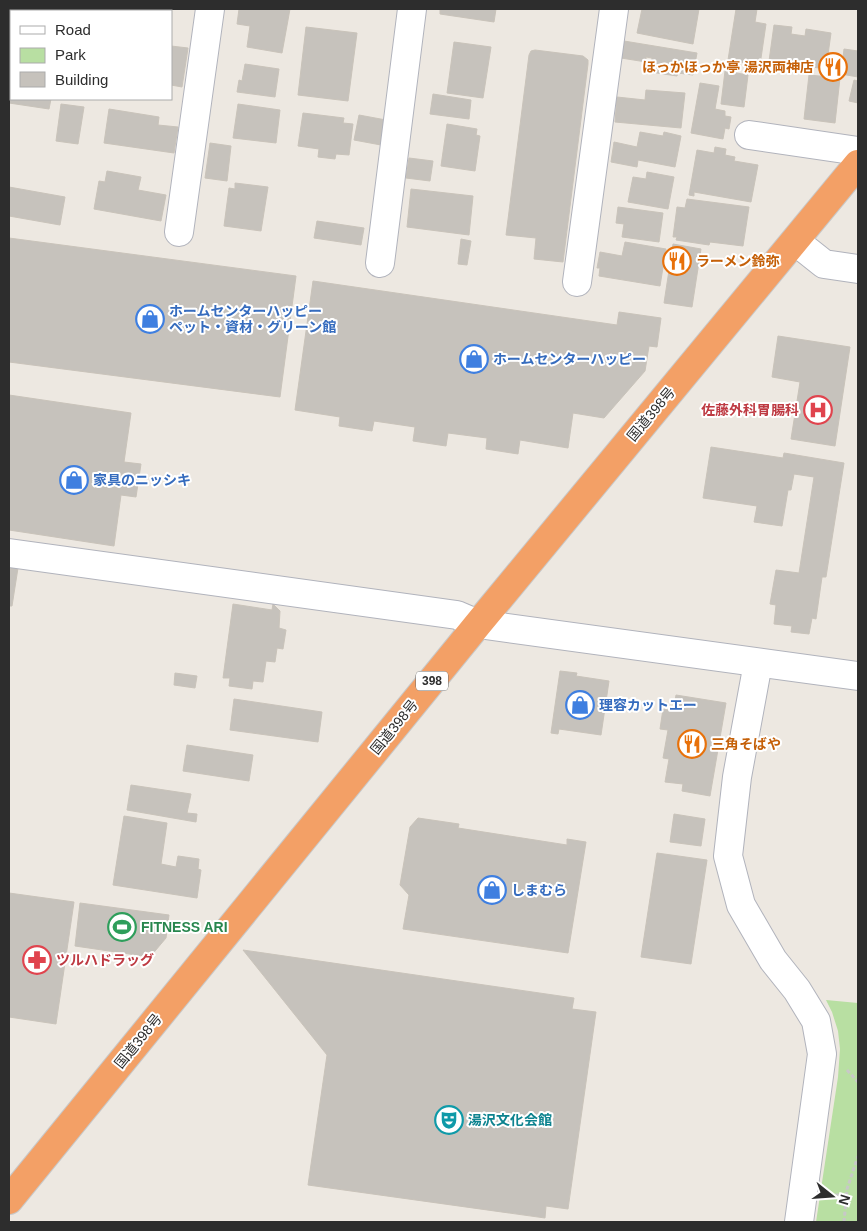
<svg xmlns="http://www.w3.org/2000/svg" width="867" height="1231" font-family="Helvetica,'Noto Sans JP',sans-serif">
  <style>
    .green { fill: #b8dfa2 }
    .building { fill: #c6c2bc; stroke: #c9c3ba }
    .lines { fill: none; stroke-linecap: round; stroke-linejoin: round }
    .street-casing { stroke: #b1b3bc; stroke-width: 30 }
    .highway-casing { stroke: #c8c8c8; stroke-width: 30 }
    .path { stroke: #c8c8c8; stroke-width: 3; stroke-dasharray: 4 2.5; stroke-linecap: butt }
    .street { stroke: #fff; stroke-width: 28 }
    .highway { stroke: #f3a066; stroke-width: 28 }
    .labels { text-anchor: middle; dominant-baseline: central; stroke-width: 4; stroke-linejoin: round; paint-order: stroke }
    .shield { fill: #fff; stroke: #6c6c6c; stroke-width: 1 }
    .shield-label { font-size: 12px; font-weight: bold; fill: #2d2d2d }
    .food-label { font-size: 14px; font-weight: bold; fill: #c56008; stroke: #fff; text-anchor: start }
    .shop-label { font-size: 14px; font-weight: bold; fill: #366cbe; stroke: #fff; text-anchor: start }
    .health-label { font-size: 14px; font-weight: bold; fill: #be3a42; stroke: #fff; text-anchor: end }
    .street-label { font-size: 14px; fill: #2d2d2d; stroke: #fff }
    .leisure-label { font-size: 14px; font-weight: bold; fill: #27864d; stroke: #fff; text-anchor: start }
    .culture-label { font-size: 14px; font-weight: bold; fill: #0d838f; stroke: #fff; text-anchor: start }
  </style>
  <rect width="100%" height="100%" fill="#ede8e1"/>
  <!-- green -->
  <polygon class="green" points="826,1000 858,1003 858,1222 816,1222 838,1077 840,1049 838,1031 832,1012"/>
  <!-- building -->
  <g class="building">
    <polygon points="28,9 36,9 53,11 28,11"/>
    <rect x="132" y="9" width="38" height="2"/>
    <polygon points="239,9 290,9 282,53 247,47 250,26 237,24"/>
    <polygon points="440,9 496,9 494,22 440,14"/>
    <polygon points="642,9 699,9 693,44 637,33"/>
    <polygon points="736,9 757,9 755,22 766,24 760,65 728,60"/>
    <polygon points="774,25 792,27 791,34 805,36 806,29 831,33 826,69 769,61"/>
    <polygon points="306,27 357,33 348,101 298,95"/>
    <polygon points="624,41 697,53 693,75 678,73 677,76 650,72 652,58 646,57 646,62 621,58"/>
    <polygon points="454,42 491,47 483,98 447,93"/>
    <polygon points="171,46 188,48 182,87 171,85"/>
    <polygon points="844,49 858,51 858,77 841,74"/>
    <polygon points="535,50 583,56 588,60 588,64 563,262 534,259 536,238 506,235 529,55 531,51"/>
    <polygon points="245,64 279,69 275,97 237,92 239,80 242,81"/>
    <polygon points="725,71 748,75 744,107 721,104"/>
    <polygon points="809,75 840,78 835,123 804,119"/>
    <polygon points="854,80 858,81 858,103 849,101"/>
    <polygon points="700,83 719,86 715,109 725,111 725,116 731,117 729,129 725,128 723,139 691,133"/>
    <polygon points="11,89 11,99 51,99 49,109 9,103"/>
    <polygon points="646,90 685,93 681,128 615,122 617,97 645,100"/>
    <polygon points="433,94 471,100 469,119 430,114"/>
    <polygon points="61,104 84,107 78,144 56,141"/>
    <polygon points="238,104 280,110 276,143 233,138"/>
    <polygon points="109,109 159,117 158,125 178,127 174,153 104,143"/>
    <polygon points="303,113 344,118 343,123 353,124 349,155 336,154 335,159 318,157 319,149 298,146"/>
    <polygon points="359,115 386,120 381,145 354,140"/>
    <polygon points="447,124 477,129 476,135 480,136 475,171 441,166"/>
    <polygon points="640,132 663,136 664,132 681,136 675,167 638,160 637,167 611,162 614,142 637,147"/>
    <polygon points="210,143 231,146 227,181 205,178"/>
    <polygon points="715,147 726,149 725,155 735,157 734,161 758,165 751,202 694,192 694,196 689,195 697,150 714,153"/>
    <polygon points="409,158 433,161 430,181 406,178"/>
    <polygon points="107,171 141,177 138,190 166,195 161,221 94,209 99,181 105,182"/>
    <polygon points="647,172 674,177 668,209 628,202 633,177 646,179"/>
    <polygon points="235,183 268,187 261,231 224,226 229,188 235,189"/>
    <polygon points="9,187 65,197 60,225 9,216"/>
    <polygon points="411,189 473,196 469,235 407,227"/>
    <polygon points="687,199 749,207 743,246 710,242 709,245 676,240 677,237 673,237 677,207 685,208"/>
    <polygon points="618,207 663,213 659,242 622,237 624,224 616,223"/>
    <polygon points="317,221 364,228 361,245 314,238"/>
    <polygon points="9,238 296,276 280,397 9,362"/>
    <polygon points="461,239 471,241 467,265 458,264"/>
    <polygon points="625,242 666,249 660,286 599,276 600,268 597,268 600,252 622,256"/>
    <polygon points="673,244 701,249 692,307 664,303"/>
    <polygon points="313,281 617,325 619,312 661,318 657,347 649,346 645,371 604,418 573,413 568,448 520,440 518,454 486,449 487,438 448,433 446,446 413,441 415,427 374,421 372,431 339,426 340,417 295,410"/>
    <polygon points="778,336 850,347 835,446 791,439 800,382 772,377"/>
    <polygon points="9,395 131,413 124,462 141,464 136,497 121,495 114,546 9,530"/>
    <polygon points="711,447 783,458 784,453 844,463 826,577 822,577 816,619 812,618 809,634 791,632 792,626 774,624 776,605 770,604 776,570 799,573 814,477 794,474 791,490 788,490 782,526 754,522 757,506 703,498"/>
    <polygon points="9,566 18,568 12,606 9,606"/>
    <polygon points="233,604 272,610 273,604 280,611 279,628 286,630 283,649 277,648 275,662 266,661 263,682 253,681 252,689 229,686 230,678 223,678"/>
    <polygon points="560,671 577,673 576,676 609,681 601,735 559,729 558,734 551,733"/>
    <polygon points="175,673 197,676 195,688 174,685"/>
    <polygon points="676,695 726,703 710,796 682,791 683,784 665,782 669,759 663,758 668,730 660,729 663,709 673,711"/>
    <polygon points="234,699 322,712 318,742 230,730"/>
    <polygon points="187,745 253,755 249,781 183,771"/>
    <polygon points="131,785 191,794 187,813 197,814 196,822 127,810"/>
    <polygon points="674,814 705,819 701,846 670,842"/>
    <polygon points="124,816 167,823 161,864 176,867 178,856 199,859 198,869 201,870 197,898 113,885"/>
    <polygon points="418,818 459,824 458,828 567,845 567,839 586,842 568,953 403,929 409,895 400,885 410,827"/>
    <polygon points="657,853 707,860 691,964 641,957"/>
    <polygon points="9,893 74,902 56,1024 9,1017"/>
    <polygon points="80,903 169,915 166,938 150,957 75,946"/>
    <polygon points="243,950 574,998 572,1009 596,1012 568,1209 546,1206 545,1218 308,1185 327,1055"/>
  </g>
  <g class="lines">
    <defs>
      <g id="street">
        <polyline points="749,135 858,151"/>
        <polyline points="179,232 210,9"/>
        <polyline points="795,241 824,264 858,269"/>
        <polyline points="380,263 412,9"/>
        <polyline points="577,282 614,9"/>
        <polyline points="9,553 457,615 478,624 858,676"/>
        <polyline points="758,663 737,777 728,856 741,905 773,960 797,990 816,1021 822,1054 799,1222"/>
      </g>
      <polyline id="highway" points="9,1200 478,624 858,164"/>
    </defs>
    <!-- street casing -->
    <use href="#street" class="street-casing"/>
    <!-- highway casing -->
    <use href="#highway" class="highway-casing"/>
    <!-- path -->
    <g class="path">
      <polyline points="847,1070 858,1082"/>
      <polyline points="829,1194 846,1196"/>
      <polyline points="844,1222 847,1189 858,1156"/>
    </g>
    <!-- street -->
    <use href="#street" class="street"/>
    <!-- highway -->
    <use href="#highway" class="highway"/>
  </g>
  <!-- icons -->
  <defs>
    <symbol id="restaurant-ring" viewBox="-11 -11 22 22"><circle r="9.5" fill="#fff" stroke="#e8710a" stroke-width="1.5"/><path d="M-5-6h1v4h1v-4h1v4h1v-4h1v5L-1.5 .5V6h-2V.5L-5-1ZM5-6V6H3V1.5H1.5Q1.5-4 5-6Z" fill="#e8710a"/></symbol>
    <symbol id="shop-ring" viewBox="-11 -11 22 22"><circle r="9.5" fill="#fff" stroke="#3f7fe0" stroke-width="1.5"/><path d="M-5-2.5h2.3a2.7 3.5 0 0 1 5.4 0H5L5.5 6h-11ZM-1.5-2.5h3a1.5 2.3 0 0 0-3 0Z" fill="#3f7fe0"/></symbol>
    <symbol id="hospital-ring" viewBox="-11 -11 22 22"><circle r="9.5" fill="#fff" stroke="#e0444e" stroke-width="1.5"/><path d="M-5-5h3v3.5h4V-5h3V5h-3V1.5h-4V5h-3Z" fill="#e0444e"/></symbol>
    <symbol id="stadium-ring" viewBox="-11 -11 22 22"><circle r="9.5" fill="#fff" stroke="#2e9e5b" stroke-width="1.5"/><path d="M0-5a6.5 5 0 1 0 0 10a6.5 5 0 1 0 0-10ZM-3.5-1.8h7v3.6h-7Z" fill="#2e9e5b"/></symbol>
    <symbol id="pharmacy-ring" viewBox="-11 -11 22 22"><circle r="9.5" fill="#fff" stroke="#e0444e" stroke-width="1.5"/><path d="M-2-6h4v4h4v4h-4v4h-4v-4h-4v-4h4Z" fill="#e0444e"/></symbol>
    <symbol id="theatre-ring" viewBox="-11 -11 22 22"><circle r="9.5" fill="#fff" stroke="#0f9aa8" stroke-width="1.5"/><path d="M-5-5.5Q0-4 5-5.5V0Q5 5 0 6Q-5 5-5 0ZM-3.3-2.5H-1v1.5H-3.3ZM1-2.5H3.3v1.5H1ZM-2.8 1Q0 5.5 2.8 1Z" fill="#0f9aa8"/></symbol>
  </defs>
  <g fill-rule="evenodd">
    <use href="#restaurant-ring" x="817" y="51" width="32" height="32"/>
    <use href="#restaurant-ring" x="661" y="245" width="32" height="32"/>
    <use href="#shop-ring" x="134" y="303" width="32" height="32"/>
    <use href="#shop-ring" x="458" y="343" width="32" height="32"/>
    <use href="#hospital-ring" x="802" y="394" width="32" height="32"/>
    <use href="#shop-ring" x="58" y="464" width="32" height="32"/>
    <use href="#shop-ring" x="564" y="689" width="32" height="32"/>
    <use href="#restaurant-ring" x="676" y="728" width="32" height="32"/>
    <use href="#shop-ring" x="476" y="874" width="32" height="32"/>
    <use href="#stadium-ring" x="106" y="911" width="32" height="32"/>
    <use href="#pharmacy-ring" x="21" y="944" width="32" height="32"/>
    <use href="#theatre-ring" x="433" y="1104" width="32" height="32"/>
  </g>
  <g class="labels">
    <!-- shield labels -->
    <rect class="shield" x="416" y="671.5" width="32" height="19" rx="4"/>
    <g class="shield-label">
      <text x="432" y="681">398</text>
    </g>
    <!-- food labels -->
    <g class="food-label">
      <text x="814" y="67" text-anchor="end">ほっかほっか亭 湯沢両神店</text>
      <text x="696" y="261">ラーメン鈴弥</text>
      <text x="711" y="744">三角そばや</text>
    </g>
    <!-- shop labels -->
    <g class="shop-label">
      <text x="169" y="311">ホームセンターハッピー<tspan x="169" dy="16">ペット・資材・グリーン館</tspan></text>
      <text x="493" y="359">ホームセンターハッピー</text>
      <text x="93" y="480">家具のニッシキ</text>
      <text x="599" y="705">理容カットエー</text>
      <text x="511" y="890">しまむら</text>
    </g>
    <!-- health labels -->
    <g class="health-label">
      <text x="799" y="410">佐藤外科胃腸科</text>
      <text x="56" y="960" text-anchor="start">ツルハドラッグ</text>
    </g>
    <!-- street labels -->
    <g class="street-label">
      <text transform="translate(651 414) rotate(-50)">国道398号</text>
      <text transform="translate(394 727) rotate(-51)">国道398号</text>
      <text transform="translate(138 1041) rotate(-51)">国道398号</text>
    </g>
    <!-- leisure labels -->
    <g class="leisure-label">
      <text x="141" y="927">FITNESS ARI</text>
    </g>
    <!-- culture labels -->
    <g class="culture-label">
      <text x="468" y="1120">湯沢文化会館</text>
    </g>
  </g>
  <!-- border -->
  <rect width="867" height="1231" fill="none" stroke="#2d2d2d" stroke-width="20"/>
  <!-- legend -->
  <rect x="10" y="10" width="162" height="90" fill="#ffffff" stroke="#ababab"/>
  <rect x="20" y="26" width="25" height="8" fill="#ffffff" stroke="#ababab"/>
  <text x="55" y="35" font-size="15" fill="#2d2d2d">Road</text>
  <rect x="20" y="48" width="25" height="15" fill="#b8dfa2" stroke="#ababab"/>
  <text x="55" y="60" font-size="15" fill="#2d2d2d">Park</text>
  <rect x="20" y="72" width="25" height="15" fill="#c6c2bc" stroke="#ababab"/>
  <text x="55" y="85" font-size="15" fill="#2d2d2d">Building</text>
  <!-- north arrow -->
  <g transform="translate(832 1196) rotate(107)" stroke="#ffffff" stroke-width="4" paint-order="stroke">
  <path d="M0-4L9 19L0 12L-9 19Z" fill="#2d2d2d"/>
  <text y="-8" font-size="14" font-weight="bold" text-anchor="middle" fill="#2d2d2d">N</text>
  </g>
</svg>
